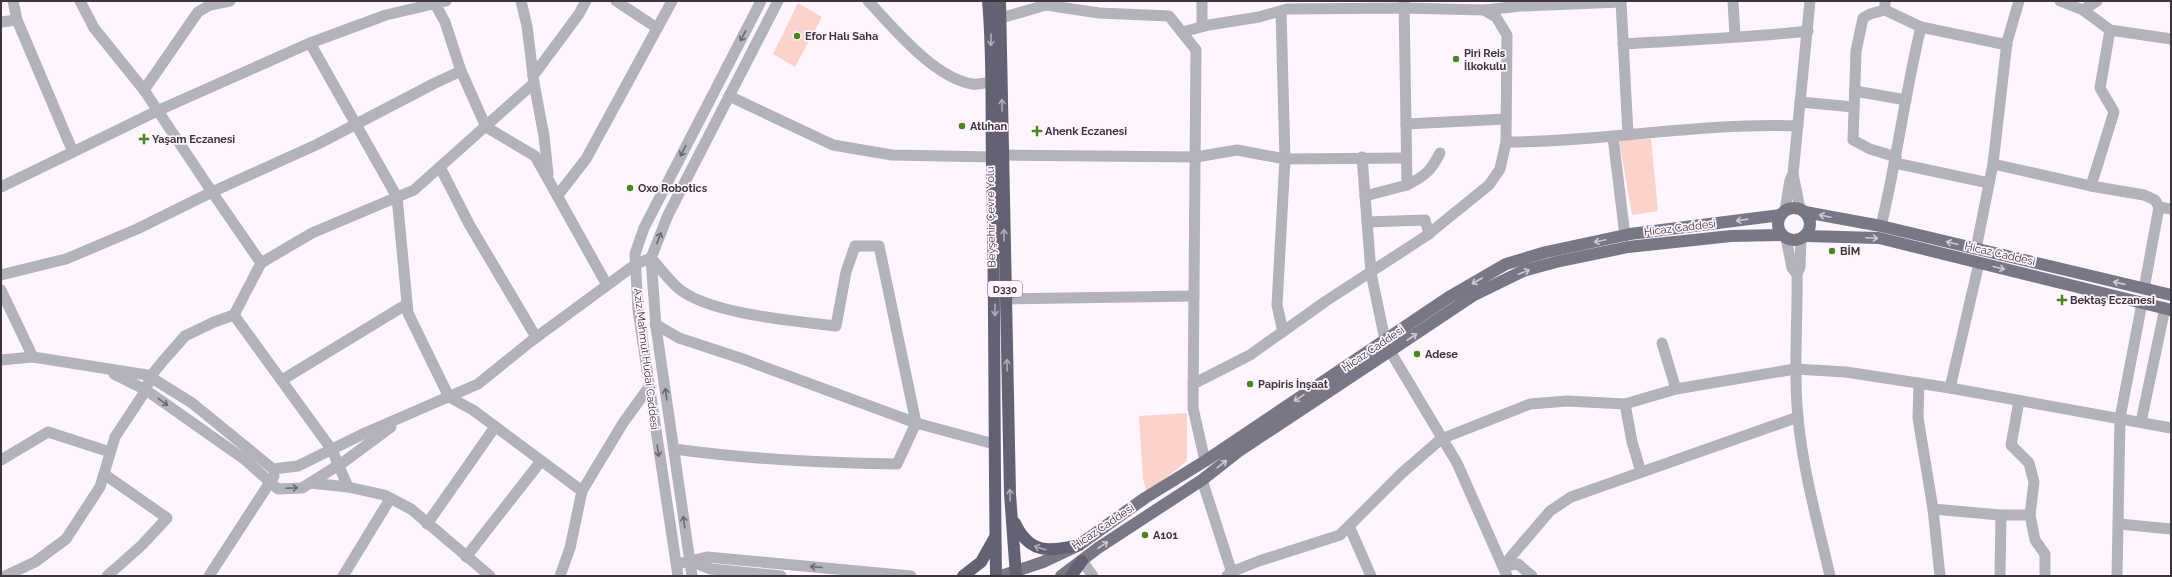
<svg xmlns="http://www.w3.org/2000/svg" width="2172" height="577" font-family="Raleway,sans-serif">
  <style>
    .green { fill: #fbd3cc }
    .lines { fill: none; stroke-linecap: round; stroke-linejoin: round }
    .minor { stroke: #b2b2ba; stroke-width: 11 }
    .major { stroke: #787786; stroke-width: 12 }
    .highway { stroke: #636273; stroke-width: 12 }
    .oneway { stroke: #6b686e }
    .oneway2 { stroke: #b0acb9 }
    .oneway3 { stroke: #cfc9d5 }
    .poi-dot { fill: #4e851e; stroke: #fef5ff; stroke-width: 1.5 }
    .labels { text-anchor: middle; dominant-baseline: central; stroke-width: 3.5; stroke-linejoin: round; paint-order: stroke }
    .shield { fill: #fef5ff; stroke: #766f76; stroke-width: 1 }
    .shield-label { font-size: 10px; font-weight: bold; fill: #3c363c }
    .poi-label { font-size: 11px; font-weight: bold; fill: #3c363c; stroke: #fef5ff; text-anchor: start }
    .street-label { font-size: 11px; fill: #3c363c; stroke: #fef5ff }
  </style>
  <rect width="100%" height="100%" fill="#fef5ff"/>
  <!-- green -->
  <g class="green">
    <polygon points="798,3 822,17 795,67 773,54"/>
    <polygon points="1651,139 1658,211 1632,215 1619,140"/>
    <polygon points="1187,413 1187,461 1147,493 1143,479 1139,416"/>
  </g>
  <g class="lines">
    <!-- minor -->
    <g class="minor">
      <polyline points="80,1 94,28 144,90"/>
      <polyline points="521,1 527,26 534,83 414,190 312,233 261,263 212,192 318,144 435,83 461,71 486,127 535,156 607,285"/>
      <polyline points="616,1 657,28"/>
      <path d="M868,1C894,28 933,77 972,84C977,85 985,83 990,82"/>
      <polyline points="1621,1 1628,135"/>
      <polyline points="1733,1 1735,36"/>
      <polyline points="1885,1 1885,10 1921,27 2007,45"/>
      <polyline points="2060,1 2083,10 2110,30 2171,39"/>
      <polyline points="435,4 445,22 461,71"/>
      <polyline points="1046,5 1099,13 1169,16 1196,50 1193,408 1205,461"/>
      <polyline points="1484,10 1521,6 1621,2"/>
      <polyline points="1885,10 1870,14 1863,18 1856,51 1853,140 1870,149 1896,157"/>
      <polyline points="2083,10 2097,1"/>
      <polyline points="1281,11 1285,159 1406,158"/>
      <polyline points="1001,18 1046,5 1050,1"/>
      <polyline points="1,22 17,20 13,1"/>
      <polyline points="1202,26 1202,1"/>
      <polyline points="1182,32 1209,25 1259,17 1287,9 1404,8 1484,10 1496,17 1507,35 1506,142 1500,169 1489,185 1426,236 1326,301 1250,355 1193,384"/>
      <polyline points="310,43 397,197 408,313 449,397 473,410 582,491 570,548 560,576"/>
      <path d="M1623,44C1685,40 1747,38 1808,31"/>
      <polyline points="533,76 579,14 586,1"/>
      <polyline points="534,83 544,136 548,174"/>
      <polyline points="1855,91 1906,100"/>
      <polyline points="729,96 833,145 892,155 992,157"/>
      <polyline points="1800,102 1854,107"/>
      <polyline points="1406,124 1506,119"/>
      <polyline points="1613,137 1625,236"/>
      <path d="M1506,142C1604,142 1700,122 1798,126"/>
      <polyline points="73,152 157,111 310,43 386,15 446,1"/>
      <polyline points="1003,155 1196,157 1237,150 1285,159 1277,305 1283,332"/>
      <polyline points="1362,157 1371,273 1385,340"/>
      <polyline points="1895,163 1989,183"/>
      <polyline points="1993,164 2091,186 2144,195 2155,200 2159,207 2144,289"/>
      <polyline points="440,167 469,224 536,337"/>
      <polyline points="1793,174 1800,209"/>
      <path d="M1407,185C1425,176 1431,171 1440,153"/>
      <polyline points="2091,186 2114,112 2100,88 2110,30"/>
      <polyline points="1,187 73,152 17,20"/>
      <polyline points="558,195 586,159 672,1"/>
      <polyline points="1365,196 1407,185 1404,2"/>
      <polyline points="2159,207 2171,209"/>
      <polyline points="1785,211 1790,180 1793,174 1810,1"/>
      <polyline points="1367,222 1425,220 1429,234"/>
      <path d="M1881,226C1897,160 1905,92 1921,27"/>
      <polyline points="1786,238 1792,268 1797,274 1800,267 1801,239"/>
      <polyline points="1976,249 1993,164 2007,42 2019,1"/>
      <path d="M1797,274C1798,322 1793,370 1798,418C1803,471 1818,524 1830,576"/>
      <polyline points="1,275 66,259 137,229 212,192 144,90 198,12 210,5 230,1"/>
      <polyline points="1,290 33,357"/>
      <polyline points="1006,299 1194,296"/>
      <polyline points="234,315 332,450 348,487 310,483"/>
      <polyline points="655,324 679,338 743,359 916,423 994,444"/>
      <polyline points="1662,343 1676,389"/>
      <polyline points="1390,351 1457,463 1507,576"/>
      <path d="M1,360L33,357L147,375L192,403L273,469L298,466L365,433L478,384L530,342L636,264L651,258C660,268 668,279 678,288C708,314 795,321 836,326L846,272L855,246H879L916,423L897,464C823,463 747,459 674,449"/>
      <polyline points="114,374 146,390 244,459 278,489 302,488 345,461 391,427"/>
      <polyline points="282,380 407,304"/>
      <polyline points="1919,383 1918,418 1933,509 1940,576"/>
      <polyline points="1950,388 1979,263"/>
      <polyline points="2019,401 2011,445 2029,463 2034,482 2030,515 2035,540 2045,554 2045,576"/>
      <polyline points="1625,404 1632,442 1641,472"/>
      <polyline points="2141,422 2165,308"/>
      <polyline points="1,460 48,432 110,452"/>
      <polyline points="104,474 167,518 142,545 107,576"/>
      <polyline points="1202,480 1233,576"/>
      <polyline points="348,487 384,495 411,509 490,576"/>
      <polyline points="582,491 623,423 649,387"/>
      <polyline points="1933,509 2000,515 2030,515"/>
      <polyline points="427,524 495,427"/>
      <polyline points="2119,524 2171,529"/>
      <polyline points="1349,526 1371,576"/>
      <polyline points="466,557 541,461"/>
      <polyline points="690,561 711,569 781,576"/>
      <polyline points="1082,561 1093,576"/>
      <polyline points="682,563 707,557 911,576"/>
      <polyline points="1503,566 1550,511 1571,497 1798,417"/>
      <polyline points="1503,566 1518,564 1532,576"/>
      <polyline points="5,576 35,562 66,539 100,487 115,437 146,390 150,377 163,361 185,336 214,322 234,315 261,263"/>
      <polyline points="209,576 274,476"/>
      <polyline points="343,576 390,499"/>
      <polyline points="678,576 638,310 635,254 644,228 761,1"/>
      <polyline points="692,576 656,327 651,258 668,215 778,1"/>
      <polyline points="1227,576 1231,572 1259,561 1340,535 1402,473 1441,439 1530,404 1567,401 1625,404 1676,389 1795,369 1846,372 1950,388 2171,428"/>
      <polyline points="2000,576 2001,515"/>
      <polyline points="2117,576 2120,418 2142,303"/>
    </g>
    <!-- major -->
    <g class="major">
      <circle cx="1794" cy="224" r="16"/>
      <polyline points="1805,212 1881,226 2171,295"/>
      <polyline points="1805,236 1879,238 2171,310"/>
      <polyline points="1001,576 1043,562 1079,545 1145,498 1205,461 1449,297 1506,264 1546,252 1630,234 1781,215"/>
      <polyline points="1061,576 1098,548 1202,480 1239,451 1387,353 1474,295 1523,271 1556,262 1628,247 1731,236 1782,235"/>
    </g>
    <!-- highway -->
    <g class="highway">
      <path d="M988,1C993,55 991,110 992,164C995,302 994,439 996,576"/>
      <polyline points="1000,1 1010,494 1016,576"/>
      <path d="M1015,523C1029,554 1049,552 1079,545"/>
      <polyline points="963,576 981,562 994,539"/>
      <polyline points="1071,576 1082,561"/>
    </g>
  </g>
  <!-- one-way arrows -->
  <defs><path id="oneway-shaft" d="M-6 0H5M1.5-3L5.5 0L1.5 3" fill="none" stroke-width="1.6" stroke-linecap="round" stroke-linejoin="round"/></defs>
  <g class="oneway">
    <use href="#oneway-shaft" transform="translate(743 36) rotate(117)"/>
    <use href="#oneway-shaft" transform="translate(683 151) rotate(117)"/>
    <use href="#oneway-shaft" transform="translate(659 238) rotate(-69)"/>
    <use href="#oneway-shaft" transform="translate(666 394) rotate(-98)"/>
    <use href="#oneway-shaft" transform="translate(163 402) rotate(36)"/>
    <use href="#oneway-shaft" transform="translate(658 451) rotate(82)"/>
    <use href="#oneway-shaft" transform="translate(292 488) rotate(-3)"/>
    <use href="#oneway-shaft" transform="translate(684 522) rotate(-98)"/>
    <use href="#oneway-shaft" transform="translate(816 567) rotate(-175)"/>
  </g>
  <g class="oneway2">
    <use href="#oneway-shaft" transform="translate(991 40) rotate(91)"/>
    <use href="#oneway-shaft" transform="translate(1002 105) rotate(-91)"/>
    <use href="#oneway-shaft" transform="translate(1004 235) rotate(-91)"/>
    <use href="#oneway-shaft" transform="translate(995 310) rotate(90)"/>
    <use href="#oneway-shaft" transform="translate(1007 365) rotate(-91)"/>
    <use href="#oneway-shaft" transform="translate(1010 495) rotate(-93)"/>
    <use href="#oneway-shaft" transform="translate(1040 548) rotate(-162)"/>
  </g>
  <g class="oneway3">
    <use href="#oneway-shaft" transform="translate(1825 216) rotate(-168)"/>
    <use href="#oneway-shaft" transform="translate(1742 220) rotate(172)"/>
    <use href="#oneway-shaft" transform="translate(1872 238) rotate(3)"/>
    <use href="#oneway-shaft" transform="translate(1600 241) rotate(168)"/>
    <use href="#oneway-shaft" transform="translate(1952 243) rotate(-166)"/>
    <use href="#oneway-shaft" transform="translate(1999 268) rotate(14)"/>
    <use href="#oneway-shaft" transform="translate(1524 272) rotate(-21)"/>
    <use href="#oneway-shaft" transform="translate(1477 281) rotate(150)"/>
    <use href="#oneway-shaft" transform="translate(2119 283) rotate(-167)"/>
    <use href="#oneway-shaft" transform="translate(1412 337) rotate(-33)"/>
    <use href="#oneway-shaft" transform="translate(1299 398) rotate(146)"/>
    <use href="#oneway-shaft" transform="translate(1222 464) rotate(-38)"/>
    <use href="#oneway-shaft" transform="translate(1103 545) rotate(-34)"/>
  </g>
  <!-- markers -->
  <g class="poi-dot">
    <circle cx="797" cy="36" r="4"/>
    <circle cx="1456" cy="59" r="4"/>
    <circle cx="962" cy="126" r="4"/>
    <path d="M1035 125h4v4h4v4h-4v4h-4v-4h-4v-4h4z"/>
    <path d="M142 133h4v4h4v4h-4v4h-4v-4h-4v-4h4z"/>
    <circle cx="630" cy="188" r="4"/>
    <circle cx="1832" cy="251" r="4"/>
    <path d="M2060 294h4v4h4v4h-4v4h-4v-4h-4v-4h4z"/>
    <circle cx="1417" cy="354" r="4"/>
    <circle cx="1250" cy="384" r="4"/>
    <circle cx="1145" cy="535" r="4"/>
  </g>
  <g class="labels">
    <!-- shield labels -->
    <rect class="shield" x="988" y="281" width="34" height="16" rx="3"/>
    <g class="shield-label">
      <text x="1005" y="289">D330</text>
    </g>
    <!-- poi labels -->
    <g class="poi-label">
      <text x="805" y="36">Efor Halı Saha</text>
      <text x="1464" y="53">Piri Reis<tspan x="1464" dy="13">İlkokulu</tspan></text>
      <text x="970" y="126">Atlıhan</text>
      <text x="1045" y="131">Ahenk Eczanesi</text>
      <text x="152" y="139">Yaşam Eczanesi</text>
      <text x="638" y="188">Oxo Robotics</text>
      <text x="1840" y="251">BİM</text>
      <text x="2070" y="300">Bektaş Eczanesi</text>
      <text x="1425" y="354">Adese</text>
      <text x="1258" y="384">Papiris İnşaat</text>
      <text x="1153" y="535">A101</text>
    </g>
    <!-- street labels -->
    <g class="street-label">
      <text transform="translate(991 217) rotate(-91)">Beyşehir Çevre Yolu</text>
      <text transform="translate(1680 228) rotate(-7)">Hicaz Caddesi</text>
      <text transform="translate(2000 254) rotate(13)">Hicaz Caddesi</text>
      <text transform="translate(1373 349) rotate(-34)">Hicaz Caddesi</text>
      <text transform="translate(646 359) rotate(83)">Aziz Mahmut Hudai Caddesi</text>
      <text transform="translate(1103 527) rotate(-34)">Hicaz Caddesi</text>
    </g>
  </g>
  <!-- border -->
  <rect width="2172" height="577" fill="none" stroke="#3c363c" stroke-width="4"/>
</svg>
